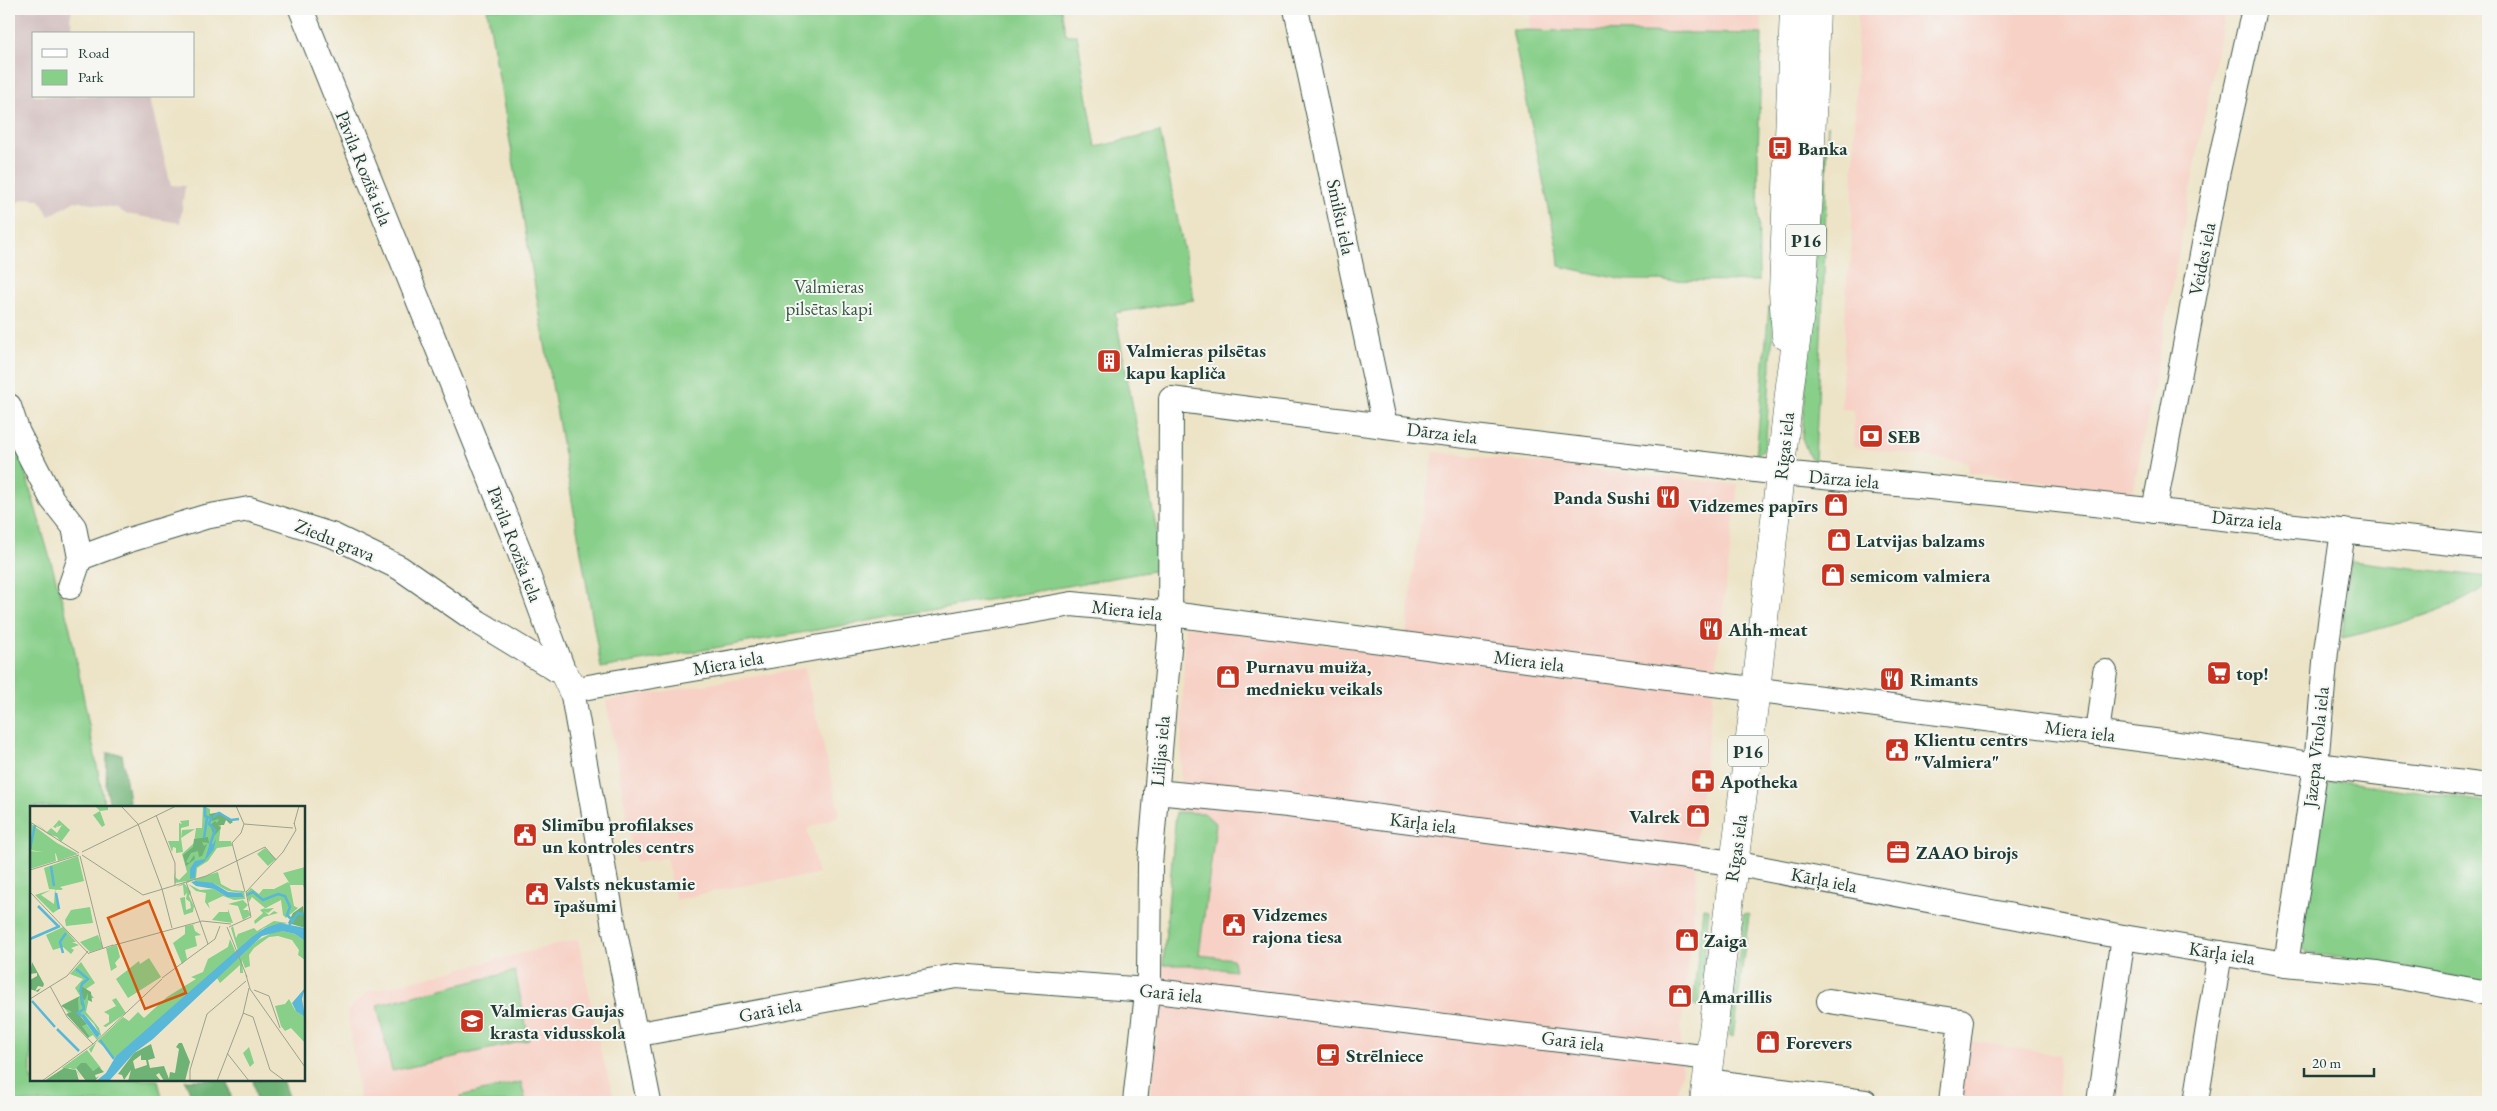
<svg xmlns="http://www.w3.org/2000/svg" width="2497" height="1111" font-family="'EB Garamond',serif">
  <style>
    .built { fill: #f7d1c6 }
    .industrial { fill: #d2bfbf }
    .green { fill: #88cf8a; stroke: #54865f }
    .forest { fill: #6eb276; stroke: #467855 }
    .lines { fill: none; stroke-linecap: round; stroke-linejoin: round }
    .minor-casing { stroke: #3e564a; stroke-width: 26 }
    .major-casing { stroke: #3e564a; stroke-width: 29 }
    .minor { stroke: #fff; stroke-width: 24 }
    .major { stroke: #fff; stroke-width: 28 }
    .labels { text-anchor: middle; dominant-baseline: central; stroke-width: 4; stroke-linejoin: round; paint-order: stroke }
    .shield { fill: #f6f6f2; stroke: #60746d; stroke-width: 1 }
    .shield-label { font-size: 18px; font-weight: bold; fill: #1f3d34 }
    .poi-label { font-size: 19px; font-weight: bold; fill: #1f3d34; stroke: #f6f6f2; text-anchor: start }
    .street-label { font-size: 19px; fill: #1f3d34; stroke: #f6f6f2 }
    .park-label { font-size: 19px; fill: #345a45; stroke: #f6f6f2 }
    .inset-river { fill: none; stroke: #59b7d7; stroke-width: 2.5 }
    .inset-road { fill: none; stroke: #9ba18c; stroke-width: 1 }
    .view { fill: #d45610; fill-opacity: 0.15; stroke: #d45610; stroke-width: 2.5 }
    .inset-edge { fill: none; stroke: #1f3d34; stroke-width: 2.5 }
  </style>
  <rect width="100%" height="100%" fill="#f6f6f2"/>
  <filter id="ink" filterUnits="userSpaceOnUse"><feTurbulence type="fractalNoise" baseFrequency=".02" numOctaves="2"/><feDisplacementMap in="SourceGraphic" scale="10" xChannelSelector="R" yChannelSelector="G"/><feConvolveMatrix kernelMatrix="1 2 1 2 8 2 1 2 1" color-interpolation-filters="sRGB"/></filter>
  <filter id="wash" filterUnits="userSpaceOnUse"><feTurbulence type="fractalNoise" baseFrequency=".0096" numOctaves="4" result="noise"/><feDisplacementMap in="SourceGraphic" scale="20" xChannelSelector="R" yChannelSelector="G"/><feGaussianBlur stdDeviation="1.12" result="paint"/><feColorMatrix in="noise" values="0 0 0 0 0 0 0 0 0 0 0 0 0 0 0 0 0 1.4 0 .05"/><feComposite in="paint" operator="in"/></filter>
  <g filter="url(#wash)">
    <rect width="100%" height="100%" fill="#ede4c7"/>
    <!-- built -->
    <g class="built">
      <polygon points="1531,9 1761,9 1762,34 1530,31"/>
      <polygon points="1858,9 2225,9 2133,493 1969,473 1968,462 1853,447 1854,410 1841,409 1847,278 1851,260"/>
      <polygon points="1434,452 1738,485 1695,844 1697,882 1681,1031 1682,1068 1677,1102 1150,1102 1180,795 1185,626 1404,655 1416,550"/>
      <polygon points="805,668 840,815 807,829 818,874 730,888 676,900 666,858 635,863 606,701"/>
      <polygon points="578,939 600,1048 615,1102 360,1102 347,1011 368,992"/>
      <polygon points="1970,1041 2060,1055 2058,1102 1958,1102"/>
    </g>
    <!-- industrial -->
    <polygon class="industrial" points="9,9 72,9 70,18 74,34 34,34 34,96 149,96 171,185 185,186 180,223 126,214 117,208 75,201 49,216 40,200 28,198 9,205"/>
    <!-- green -->
    <g class="green">
      <polygon points="487,9 1061,9 1066,35 1077,35 1096,147 1160,132 1194,300 1115,313 1164,569 601,668"/>
      <polygon points="1512,30 1762,34 1758,153 1759,281 1624,280 1559,266 1558,253"/>
      <polygon points="1828,125 1824,279 1815,461 1809,456 1802,438 1816,246"/>
      <polygon points="1769,306 1774,312 1766,441 1763,450 1756,455"/>
      <polygon points="9,416 70,628 105,807 31,807 31,1080 158,1080 163,1102 9,1102"/>
      <path d="M2352,561L2488,577V578C2486,581 2484,585 2482,588C2459,609 2374,631 2342,638L2348,579Z"/>
      <polygon points="2341,781 2488,802 2488,983 2307,952 2298,944 2320,792 2327,784"/>
      <polygon points="1176,812 1204,813 1216,824 1199,955 1233,959 1235,971 1189,965 1163,965"/>
      <polygon points="1703,908 1709,909 1699,1006 1693,1005"/>
      <polygon points="1747,913 1749,915 1733,1037 1729,1035 1744,914"/>
      <polygon points="515,971 529,1040 392,1071 377,1005"/>
      <polygon points="521,1082 526,1102 461,1102 460,1096"/>
    </g>
    <!-- forest -->
    <g class="forest">
      <polygon points="107,753 122,754 130,807 110,807 106,787"/>
      <polygon points="185,1080 236,1080 228,1083 232,1102 194,1102"/>
      <polygon points="253,1080 282,1080 290,1102 257,1102"/>
    </g>
  </g>
  <g filter="url(#ink)">
    <g class="lines">
      <defs>
        <g id="minor">
          <polyline points="301,9 518,548 565,675"/>
          <polyline points="1296,9 1385,426"/>
          <polyline points="9,406 18,433 52,499 74,527 80,558 70,587"/>
          <polyline points="2154,511 2216,180 2254,9"/>
          <polyline points="80,558 126,541 205,517 249,509 334,536 400,568 478,622 565,675"/>
          <polyline points="2097,734 2105,672"/>
          <polyline points="1156,792 1288,805 1733,863 2123,937 2286,964 2377,973 2488,993"/>
          <polyline points="2286,964 2316,765 2326,651 2343,531"/>
          <polyline points="1829,1001 1961,1021 1951,1102"/>
          <polyline points="634,1035 956,976 1147,990 1710,1058"/>
          <polyline points="1707,1081 1865,1102"/>
          <polyline points="649,1102 614,927 572,690 594,686 1072,604 1171,614 2201,747 2316,765 2488,786"/>
          <polyline points="1135,1102 1149,975 1150,864 1170,637 1171,399 1432,432 1781,473 1993,493 2488,547"/>
          <polyline points="2099,1102 2123,937"/>
          <polyline points="2196,1102 2220,953"/>
        </g>
        <g id="major">
          <polyline points="1786,336 1783,291 1794,9"/>
          <polyline points="565,675 572,690"/>
          <polyline points="1704,1102 1756,690 1790,385 1801,306 1809,195 1816,9"/>
        </g>
      </defs>
      <!-- minor casing -->
      <use href="#minor" class="minor-casing"/>
      <!-- major casing -->
      <use href="#major" class="major-casing"/>
      <!-- minor -->
      <use href="#minor" class="minor"/>
      <!-- major -->
      <use href="#major" class="major"/>
    </g>
  </g>
  <!-- icons -->
  <defs>
    <symbol id="bus-square" viewBox="-11 -11 22 22"><rect x="-9" y="-9" width="18" height="18" rx="4" fill="#c8321e" stroke="#f6f6f2"/><path d="M-5-6H5V4H4V6H2V4H-2V6H-4V4H-5ZM-3.5-4V0h7V-4ZM-3.5 1.2v1.5H-2V1.2ZM2 1.2v1.5H3.5V1.2Z" fill="#fff"/></symbol>
    <symbol id="building-square" viewBox="-11 -11 22 22"><rect x="-9" y="-9" width="18" height="18" rx="4" fill="#c8321e" stroke="#f6f6f2"/><path d="M-4-6H4V6H1V3H-1V6H-4ZM-2.5-4.3h1.7v1.8h-1.7ZM.8-4.3h1.7v1.8H.8ZM-2.5-1h1.7V.8h-1.7ZM.8-1h1.7V.8H.8Z" fill="#fff"/></symbol>
    <symbol id="bank-square" viewBox="-11 -11 22 22"><rect x="-9" y="-9" width="18" height="18" rx="4" fill="#c8321e" stroke="#f6f6f2"/><path d="M-6-4H6V4H-6ZM0-2.3a2.3 2.3 0 1 0 0 4.6a2.3 2.3 0 1 0 0-4.6Z" fill="#fff"/></symbol>
    <symbol id="restaurant-square" viewBox="-11 -11 22 22"><rect x="-9" y="-9" width="18" height="18" rx="4" fill="#c8321e" stroke="#f6f6f2"/><path d="M-5-6h1v4h1v-4h1v4h1v-4h1v5L-1.5 .5V6h-2V.5L-5-1ZM5-6V6H3V1.5H1.5Q1.5-4 5-6Z" fill="#fff"/></symbol>
    <symbol id="shop-square" viewBox="-11 -11 22 22"><rect x="-9" y="-9" width="18" height="18" rx="4" fill="#c8321e" stroke="#f6f6f2"/><path d="M-5-2.5h2.3a2.7 3.5 0 0 1 5.4 0H5L5.5 6h-11ZM-1.5-2.5h3a1.5 2.3 0 0 0-3 0Z" fill="#fff"/></symbol>
    <symbol id="supermarket-square" viewBox="-11 -11 22 22"><rect x="-9" y="-9" width="18" height="18" rx="4" fill="#c8321e" stroke="#f6f6f2"/><path d="M-6-5.5h2.5l.6 2H6L4.5 2H-2.5L-4.4-4H-6ZM-1.5 3.2a1.3 1.3 0 1 0 .1 0ZM3 3.2a1.3 1.3 0 1 0 .1 0Z" fill="#fff"/></symbol>
    <symbol id="civic-square" viewBox="-11 -11 22 22"><rect x="-9" y="-9" width="18" height="18" rx="4" fill="#c8321e" stroke="#f6f6f2"/><path d="M-.6-6.5H3V-4.5H.6V-3L4-1V1h2V6H-6V1h2V-1L-.6-3ZM-1.2 2.5V6h2.4V2.5Z" fill="#fff"/></symbol>
    <symbol id="pharmacy-square" viewBox="-11 -11 22 22"><rect x="-9" y="-9" width="18" height="18" rx="4" fill="#c8321e" stroke="#f6f6f2"/><path d="M-2-6h4v4h4v4h-4v4h-4v-4h-4v-4h4Z" fill="#fff"/></symbol>
    <symbol id="office-square" viewBox="-11 -11 22 22"><rect x="-9" y="-9" width="18" height="18" rx="4" fill="#c8321e" stroke="#f6f6f2"/><path d="M-6-3h4V-5.5h4V-3h4V5H-6ZM-1-4.5V-3h2v-1.5ZM-6 0V1H6V0Z" fill="#fff"/></symbol>
    <symbol id="school-square" viewBox="-11 -11 22 22"><rect x="-9" y="-9" width="18" height="18" rx="4" fill="#c8321e" stroke="#f6f6f2"/><path d="M0-5L7-2L0 1L-7-2ZM-4 1L0 2.5L4 1V4Q0 6-4 4Z" fill="#fff"/></symbol>
    <symbol id="cafe-square" viewBox="-11 -11 22 22"><rect x="-9" y="-9" width="18" height="18" rx="4" fill="#c8321e" stroke="#f6f6f2"/><path d="M-5.5-4.5H6V0H3Q3 3.5 0 3.5H-2.5Q-5.5 3.5-5.5 0ZM3-3.2v2h1.7v-2ZM-6 4.5H4V6H-6Z" fill="#fff"/></symbol>
  </defs>
  <g fill-rule="evenodd">
    <use href="#bus-square" x="1766" y="134" width="28" height="28"/>
    <use href="#building-square" x="1095" y="347" width="28" height="28"/>
    <use href="#bank-square" x="1857" y="422" width="28" height="28"/>
    <use href="#restaurant-square" x="1654" y="483" width="28" height="28"/>
    <use href="#shop-square" x="1822" y="491" width="28" height="28"/>
    <use href="#shop-square" x="1825" y="526" width="28" height="28"/>
    <use href="#shop-square" x="1819" y="561" width="28" height="28"/>
    <use href="#restaurant-square" x="1697" y="615" width="28" height="28"/>
    <use href="#supermarket-square" x="2205" y="659" width="28" height="28"/>
    <use href="#shop-square" x="1214" y="663" width="28" height="28"/>
    <use href="#restaurant-square" x="1878" y="665" width="28" height="28"/>
    <use href="#civic-square" x="1883" y="736" width="28" height="28"/>
    <use href="#pharmacy-square" x="1689" y="767" width="28" height="28"/>
    <use href="#shop-square" x="1684" y="802" width="28" height="28"/>
    <use href="#civic-square" x="511" y="821" width="28" height="28"/>
    <use href="#office-square" x="1884" y="838" width="28" height="28"/>
    <use href="#civic-square" x="523" y="880" width="28" height="28"/>
    <use href="#civic-square" x="1220" y="911" width="28" height="28"/>
    <use href="#shop-square" x="1673" y="926" width="28" height="28"/>
    <use href="#shop-square" x="1666" y="982" width="28" height="28"/>
    <use href="#school-square" x="458" y="1007" width="28" height="28"/>
    <use href="#shop-square" x="1754" y="1028" width="28" height="28"/>
    <use href="#cafe-square" x="1314" y="1041" width="28" height="28"/>
  </g>
  <g class="labels">
    <!-- shield labels -->
    <g class="shield">
      <rect x="1786" y="224.5" width="40" height="31" rx="4"/>
      <rect x="1728" y="735.5" width="40" height="31" rx="4"/>
    </g>
    <g class="shield-label">
      <text x="1806" y="240">P16</text>
      <text x="1748" y="751">P16</text>
    </g>
    <!-- poi labels -->
    <g class="poi-label">
      <text x="1798" y="148">Banka</text>
      <text x="1126" y="350">Valmieras pilsētas<tspan x="1126" dy="22">kapu kapliča</tspan></text>
      <text x="1888" y="436">SEB</text>
      <text x="1650" y="497" text-anchor="end">Panda Sushi</text>
      <text x="1818" y="505" text-anchor="end">Vidzemes papīrs</text>
      <text x="1856" y="540">Latvijas balzams</text>
      <text x="1850" y="575">semicom valmiera</text>
      <text x="1728" y="629">Ahh-meat</text>
      <text x="1246" y="666">Purnavu muiža,<tspan x="1246" dy="22">mednieku veikals</tspan></text>
      <text x="2236" y="673">top!</text>
      <text x="1910" y="679">Rimants</text>
      <text x="1914" y="739">Klientu centrs<tspan x="1914" dy="22">"Valmiera"</tspan></text>
      <text x="1720" y="781">Apotheka</text>
      <text x="1680" y="816" text-anchor="end">Valrek</text>
      <text x="542" y="824">Slimību profilakses<tspan x="542" dy="22">un kontroles centrs</tspan></text>
      <text x="1916" y="852">ZAAO birojs</text>
      <text x="554" y="883">Valsts nekustamie<tspan x="554" dy="22">īpašumi</tspan></text>
      <text x="1252" y="914">Vidzemes<tspan x="1252" dy="22">rajona tiesa</tspan></text>
      <text x="1704" y="940">Zaiga</text>
      <text x="1698" y="996">Amarillis</text>
      <text x="490" y="1010">Valmieras Gaujas<tspan x="490" dy="22">krasta vidusskola</tspan></text>
      <text x="1786" y="1042">Forevers</text>
      <text x="1346" y="1055">Strēlniece</text>
    </g>
    <!-- street labels -->
    <g class="street-label">
      <text transform="translate(364 168) rotate(68)">Pāvila Rozīša iela</text>
      <text transform="translate(1341 217) rotate(78)">Smilšu iela</text>
      <text transform="translate(2202 259) rotate(-79)">Veides iela</text>
      <text transform="translate(1442 433) rotate(7)">Dārza iela</text>
      <text transform="translate(1784 446) rotate(-84)">Rīgas iela</text>
      <text transform="translate(1844 479) rotate(5)">Dārza iela</text>
      <text transform="translate(2247 520) rotate(6)">Dārza iela</text>
      <text transform="translate(335 540) rotate(22)">Ziedu grava</text>
      <text transform="translate(515 544) rotate(69)">Pāvila Rozīša iela</text>
      <text transform="translate(1127 610) rotate(6)">Miera iela</text>
      <text transform="translate(1529 661) rotate(7)">Miera iela</text>
      <text transform="translate(728 663) rotate(-10)">Miera iela</text>
      <text transform="translate(2080 731) rotate(7)">Miera iela</text>
      <text transform="translate(2316 747) rotate(-84)">Jāzepa Vītola iela</text>
      <text transform="translate(1160 751) rotate(-85)">Lilijas iela</text>
      <text transform="translate(1423 823) rotate(7)">Kārļa iela</text>
      <text transform="translate(1736 848) rotate(-82)">Rīgas iela</text>
      <text transform="translate(1824 880) rotate(11)">Kārļa iela</text>
      <text transform="translate(2222 953) rotate(9)">Kārļa iela</text>
      <text transform="translate(1171 993) rotate(6)">Garā iela</text>
      <text transform="translate(770 1010) rotate(-11)">Garā iela</text>
      <text transform="translate(1573 1041) rotate(7)">Garā iela</text>
    </g>
    <!-- park labels -->
    <g class="park-label">
      <text x="829" y="286">Valmieras<tspan x="829" dy="22">pilsētas kapi</tspan></text>
    </g>
  </g>
  <!-- overview -->
  <g transform="translate(30 806)">
    <rect width="275" height="275" fill="#ede4c7"/>
    <path d="M65,0H78V4L70,5L75,19L72,21L63,9L70,5ZM173,0L180,3V8L192,9L189,35H201L202,40L187,42L178,55L167,62L166,73L188,66L191,78L202,84L214,85L215,93L204,94L193,90L178,97L180,103L175,96L176,87L166,85L158,78L170,84L184,83L197,91H214L212,87L198,85L183,77L170,78L164,75L166,73L157,77V75L145,77L144,71L146,63L145,71L149,74L157,66L152,48L164,37L166,22H172ZM29,14L40,24L31,36L27,31L18,28L6,17L17,26L21,22L27,27L32,19L27,21L28,17L26,22L23,21ZM159,14V20L151,22V32L152,24L165,23L151,32L153,46L146,47V42L143,41L142,46L138,35H149V17L152,18L150,15ZM0,17L27,37L48,48L28,55L26,48L25,47L26,55L0,63V45L13,46L0,44ZM235,42L246,53L238,60L227,48ZM48,50L54,75L30,81L33,83L31,84L19,83L14,62ZM275,61V84L273,79H260L264,100L268,102L256,112L253,109L251,94L234,103L244,102L238,107L234,105L239,109L244,105L248,107L234,111L225,118L224,115L233,107L230,104L235,102L222,91L219,96L216,87L221,82L229,88L233,83H244L258,76L260,78L253,67ZM154,77L161,86L159,90L164,100L163,106L154,109L150,92L155,91L156,104L161,102L160,96L156,93L157,87L154,90L153,79L146,81ZM25,83L29,103L23,107L5,89L21,84L11,89L24,98ZM213,94L218,99L213,104H218L221,109L213,114L208,100L198,98ZM60,101L63,117L36,120L35,114L41,104ZM198,103L203,117L182,114L189,106H198ZM244,115L258,117L234,122L208,145L201,122L203,120L206,132L208,128L224,122L227,125ZM166,118L163,119L165,125L171,129L165,130L167,140L155,144L157,153L152,158L143,137L155,128V120ZM33,121L46,136H42L49,139L41,142L44,144L41,148L33,141L23,144L16,129ZM248,124L265,128L275,135V154L268,149L269,144L262,134L248,130L239,131L224,142L219,149L220,160L215,162L212,154L213,167H210V159L190,177L187,172L228,134ZM68,129L73,142L60,146L50,136ZM200,133L206,147L84,252L70,235L73,240L67,235L61,247L59,243L93,211L99,215L108,206L114,212L137,191L166,173L161,171L173,166L178,153L198,141ZM87,139L90,151L85,157L87,161L81,165L76,142ZM119,152L131,171L98,192L86,173L109,155L110,158ZM51,156L65,177L56,183L64,192H59L56,206L69,222L71,229L67,234L63,229L58,232L32,199L50,190L45,182L53,173L40,168ZM54,208L64,218L70,229L67,232L51,211ZM86,192L96,207L76,221L73,220L79,216V209L74,206L86,200L82,194ZM259,193L265,204L275,211V237L261,222L255,225L251,220L245,200L255,198ZM219,241L224,257L220,261L213,247ZM57,244L71,262L62,265L53,257L45,263L48,266L51,272L46,264L39,262L38,264L34,266L37,264L32,262Z" fill="#88cf8a" fill-rule="evenodd"/>
    <path d="M190,6L203,16L200,18L196,14L194,19H188L191,22L184,30L180,19L185,15L187,17L189,13L182,15L179,8ZM178,31L179,37L172,36L174,40L177,38L172,50L169,51L168,45L161,47L156,56L159,57L164,49L165,53L156,60L153,49L163,41L164,33ZM273,100L275,122L258,117L263,107ZM2,156L14,178L13,181L8,180L5,185L11,182L8,186L0,183V174L7,170V167L0,168ZM51,180L61,186L62,196L58,194V187L55,194L51,192L55,200L51,199L50,190L48,193L49,209L57,218L52,220L59,230L58,232L36,208L42,206L31,200L50,190ZM149,237H152L160,256L155,275H134L129,267L126,269L131,275H98L101,264L94,274L92,269L88,268L104,247L121,238L125,252L118,254L120,262L134,260L139,273L140,266L145,267L149,243L146,241ZM111,249V254H116L117,259L105,263L103,255ZM51,257H56L63,265L69,261L74,266L65,269L66,272L69,270L65,275H56L46,262ZM34,262L46,264L49,275H14Z" fill="#6eb276" fill-rule="evenodd"/>
    <path d="M186,33L184,43L174,56L166,61L165,72L160,73V63L165,55L175,53L180,37L183,38ZM165,75L183,77L198,86L212,87L214,91H197L184,83L166,80L161,76ZM250,117L275,122V135L265,128L252,125L232,130L123,233L104,247L80,274L66,275L76,267L86,250L222,131L235,122ZM275,182L272,193L275,211L266,205L262,197ZM54,208L70,228L67,232L50,209Z" fill="#59b7d7"/>
    <path class="inset-river" d="M175,0V10L181,12L179,18L185,24L180,39M183,11L189,7L201,14L209,13M174,32L177,12M0,43L5,19M21,60L24,80M26,87L29,103M217,89L223,86L233,94L248,88L255,90L260,101L257,109L263,115L259,119M8,100L29,121M263,114L268,107L275,109M0,133L30,120M33,147L30,136L36,127M46,163L58,173L52,178L50,186M2,195L25,221M51,209L48,207L54,203L51,187M27,223L49,245M70,234L84,253"/>
    <path class="inset-road" d="M91,0L108,18L132,83L142,122M206,0L214,18L211,27L202,37L215,86M126,9L145,57V79M0,16L49,47M214,18L263,22M264,18L269,0M52,46L146,0M52,49L113,89L176,70L235,41L246,54M50,50L73,143M0,64L49,49M156,76L178,138M0,86L59,148M197,121L217,171M199,121L221,111L216,86L253,46L266,24L264,17M81,140L172,115L201,118M59,147L83,139M163,149L185,133L190,120M216,169L220,183L275,261M132,172L163,149M20,180L37,211L63,238L132,173M224,184L239,190L250,222M0,193L37,170L58,145M213,207L223,211L240,264L255,275M197,247L219,275M12,275L63,238M160,275V264L177,208L216,175M187,275L213,208L219,182"/>
    <path class="view" d="M119,95L156,187L115,203L78,112Z"/>
    <rect width="275" height="275" class="inset-edge"/>
  </g>
  <!-- margin -->
  <rect width="2497" height="1111" fill="none" stroke="#f6f6f2" stroke-width="30"/>
  <!-- legend -->
  <rect x="32" y="32" width="162" height="65" fill="#f6f6f2" stroke="#a0aca6"/>
  <rect x="42" y="49" width="25" height="8" fill="#ffffff" stroke="#a0aca6"/>
  <text x="78" y="58" font-size="15" fill="#1f3d34">Road</text>
  <rect x="42" y="70" width="25" height="15" fill="#88cf8a" stroke="#a0aca6"/>
  <text x="78" y="82" font-size="15" fill="#1f3d34">Park</text>
  <!-- scale -->
  <path d="M2304 1068v8h70v-8" fill="none" stroke="#1f3d34" stroke-width="2.5"/>
  <text x="2312" y="1068" font-size="15" fill="#1f3d34" stroke="#f6f6f2" stroke-width="4" paint-order="stroke">20 m</text>
</svg>
